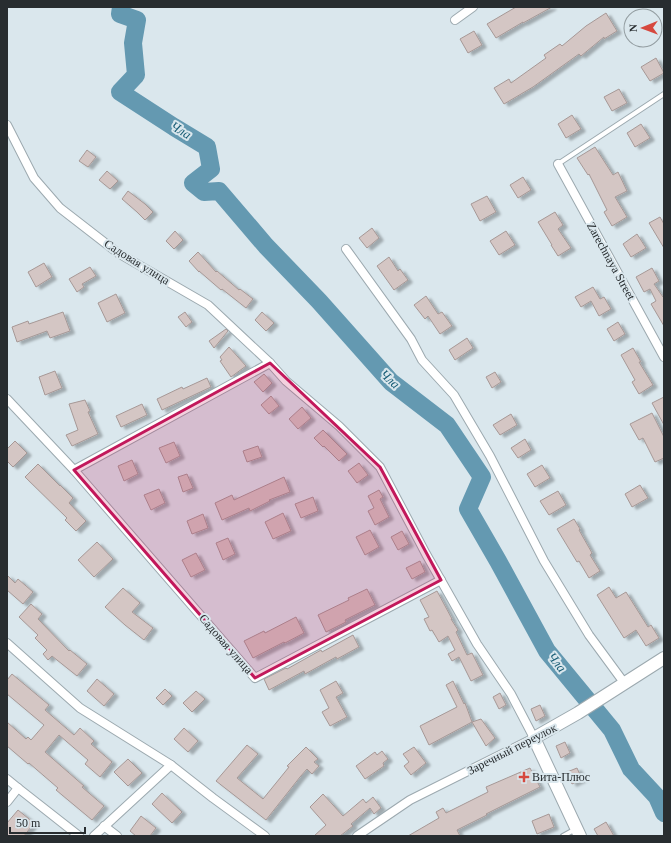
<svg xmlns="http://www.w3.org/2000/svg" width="671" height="843" font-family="'Times New Roman',serif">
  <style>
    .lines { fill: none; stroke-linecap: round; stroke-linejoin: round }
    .river { stroke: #6499b1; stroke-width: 18 }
    .building { fill: #d4c6c4; stroke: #a69896; filter: url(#shadow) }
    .lane-casing { stroke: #9ca9af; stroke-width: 6 }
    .street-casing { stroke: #9ca9af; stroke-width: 10 }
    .secondary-casing { stroke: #9ca9af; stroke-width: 14 }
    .lane { stroke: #fff; stroke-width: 4 }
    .street { stroke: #fff; stroke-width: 8 }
    .secondary { stroke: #fff; stroke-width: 12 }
    .marked { fill: #c2185b; fill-opacity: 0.2; stroke: #c2185b; stroke-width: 3; stroke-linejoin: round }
    .poi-dot { fill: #d6483e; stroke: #dae7ed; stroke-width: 1.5 }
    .labels { text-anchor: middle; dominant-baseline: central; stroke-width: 4; stroke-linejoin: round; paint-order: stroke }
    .street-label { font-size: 12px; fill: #282d30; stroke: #dae7ed }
    .poi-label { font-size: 12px; fill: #282d30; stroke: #dae7ed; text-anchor: start }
    .water-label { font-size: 13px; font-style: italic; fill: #175c75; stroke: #dae7ed }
  </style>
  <defs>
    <filter id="shadow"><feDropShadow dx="4.5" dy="2.5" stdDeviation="1" flood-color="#0004"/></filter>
  </defs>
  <rect width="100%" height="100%" fill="#dae7ed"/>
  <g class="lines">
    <!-- river -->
    <polyline class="river" points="121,7 120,14 137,20 133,43 136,75 120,92 174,127 207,147 211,169 193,183 204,192 219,191 266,246 319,301 391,382 447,425 482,477 468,509 498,561 547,651 612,730 631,769 657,797 664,813"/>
  </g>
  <!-- building -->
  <g class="building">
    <polygon points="516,7 552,7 523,23 523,22 496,38 487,24"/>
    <polygon points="606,13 617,31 604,39 604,37 581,56 579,54 533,87 504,104 494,88 509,79 511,83 546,58 544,55 560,44 562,46 586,26"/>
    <polygon points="474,31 482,45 468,53 460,39"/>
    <polygon points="656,58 664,73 650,81 641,67"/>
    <polygon points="619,89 627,103 612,111 604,97"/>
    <polygon points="572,115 581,129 566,138 558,124"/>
    <polygon points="641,124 650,138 635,147 627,133"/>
    <polygon points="595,147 613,175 618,172 627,191 615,197 627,217 612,226 604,212 607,210 589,174 588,175 577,158"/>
    <polygon points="87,150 96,157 88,167 79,161"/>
    <polygon points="107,171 118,181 110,189 99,180"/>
    <polygon points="523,177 531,190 518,198 510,185"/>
    <polygon points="128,191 145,204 153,212 145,220 137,212 122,199"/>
    <polygon points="487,196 496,212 480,221 471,204"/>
    <polygon points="555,212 563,225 558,229 571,248 558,256 551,245 552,245 538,222"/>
    <polygon points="660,217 664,224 664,248 649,223"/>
    <polygon points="372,228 379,238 367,248 359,238"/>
    <polygon points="175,231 183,240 174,249 166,241"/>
    <polygon points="506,231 515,245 499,255 490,241"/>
    <polygon points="637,234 646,248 631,257 623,244"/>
    <polygon points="198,252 216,272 217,271 239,290 240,289 253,299 246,308 222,289 221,290 199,271 199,272 189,261"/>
    <polygon points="389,257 398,271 400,269 408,280 394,290 377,266"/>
    <polygon points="44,263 52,277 36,287 28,272"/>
    <polygon points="90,267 96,276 82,284 84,287 77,292 69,279"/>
    <polygon points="652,268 659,281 654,284 663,297 664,296 664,326 651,304 656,301 650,289 644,292 636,277"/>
    <polygon points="593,287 600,299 604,297 611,309 599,316 591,301 581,307 575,297"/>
    <polygon points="116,294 125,313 107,322 98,303"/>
    <polygon points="426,296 438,314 442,312 452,326 440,334 428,316 425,319 414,305"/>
    <polygon points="63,312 70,331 50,338 47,331 17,342 12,327 28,321 29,324"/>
    <polygon points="185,312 192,322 186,327 178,317"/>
    <polygon points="262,312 274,323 266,331 255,320"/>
    <polygon points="618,322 625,334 614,341 607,329"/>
    <polygon points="226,329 228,331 214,348 209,341"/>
    <polygon points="467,338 473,348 455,360 449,350"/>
    <polygon points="229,347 246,366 231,377 220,361 222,360 220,357"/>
    <polygon points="633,348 641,362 639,362 653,385 639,394 632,382 635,380 621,355"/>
    <polygon points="55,371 62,388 45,395 39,377"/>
    <polygon points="495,372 501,382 492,388 486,377"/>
    <polygon points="264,374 272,383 263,392 254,382"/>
    <polygon points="207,378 211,387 162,410 157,399 182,387 183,389"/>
    <polygon points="271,396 279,406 269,414 261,405"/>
    <polygon points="664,397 664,425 652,403"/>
    <polygon points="85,400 90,411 88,412 98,434 72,446 66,435 78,430 69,404"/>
    <polygon points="142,404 147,415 121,427 116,416"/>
    <polygon points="302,407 311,418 298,429 289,419"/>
    <polygon points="652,413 664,437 664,458 655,462 643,438 639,440 630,424"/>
    <polygon points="511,414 517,425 500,435 493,425"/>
    <polygon points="323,430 347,454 339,461 324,446 323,447 314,438"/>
    <polygon points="525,439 531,450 518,458 511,448"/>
    <polygon points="15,441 27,453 13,467 7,461 7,449"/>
    <polygon points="174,442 180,456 166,463 159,448"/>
    <polygon points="258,446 262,457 247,462 243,451"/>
    <polygon points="132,460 138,474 124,481 118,466"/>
    <polygon points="359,463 368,475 357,483 348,471"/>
    <polygon points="38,464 60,486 60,485 73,498 69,503 86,521 76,531 65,520 67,518 25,477"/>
    <polygon points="542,465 550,478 535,487 527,474"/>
    <polygon points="187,474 193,488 183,492 178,477"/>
    <polygon points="284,477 290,492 269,500 270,501 250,511 249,508 222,520 215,503 232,495 234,500"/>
    <polygon points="640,485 648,498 632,507 625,494"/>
    <polygon points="159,489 165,503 151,510 144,495"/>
    <polygon points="379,490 383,497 380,499 389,517 375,525 368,511 374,508 368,496"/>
    <polygon points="558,491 566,505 549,515 540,501"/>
    <polygon points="313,497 318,511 301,518 295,504"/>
    <polygon points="283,513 291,531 273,539 265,522"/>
    <polygon points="203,514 208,528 192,534 187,521"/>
    <polygon points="574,519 580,529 579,530 592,553 590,555 600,571 589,578 579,561 577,562 557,529"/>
    <polygon points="370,530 379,547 365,555 356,537"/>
    <polygon points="402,531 409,544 398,550 391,537"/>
    <polygon points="228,538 235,554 223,560 216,543"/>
    <polygon points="97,542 113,559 94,577 78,560"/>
    <polygon points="196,553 205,570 191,577 182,560"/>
    <polygon points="420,561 425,572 412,579 406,568"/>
    <polygon points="7,575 15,583 18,579 33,592 23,604 7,590"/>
    <polygon points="609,587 616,598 626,592 648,627 651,625 659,638 646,646 636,630 624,638 597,595"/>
    <polygon points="123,588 140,603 132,612 153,628 144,640 125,625 105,607"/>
    <polygon points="367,589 375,605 345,620 346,622 326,632 318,615 349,600 348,598"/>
    <polygon points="437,591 452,619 451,619 458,630 456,632 467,655 472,653 483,675 471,681 459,657 452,661 448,654 455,650 448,636 439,642 432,630 430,631 424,619 429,617 420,600"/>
    <polygon points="31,604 42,614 38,619 69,651 70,650 87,664 77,676 52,656 48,660 43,654 47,650 35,638 38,635 19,617"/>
    <polygon points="296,617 304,633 285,643 284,642 253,658 244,641 264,631 265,633"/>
    <polygon points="353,635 359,647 337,659 336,657 305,674 304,671 269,690 264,679 286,668 287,669 321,650 322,652"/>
    <polygon points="12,674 49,705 45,710 74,735 80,728 94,741 91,744 112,762 100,777 85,764 88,760 59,735 45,752 84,786 82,787 104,806 92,820 56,790 58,788 29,763 28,764 7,746 7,722 26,739 28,737 31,740 44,725 7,694 7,680"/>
    <polygon points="97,679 114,694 104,706 87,691"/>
    <polygon points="336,681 343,693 336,697 347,717 330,726 322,712 329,708 320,690"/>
    <polygon points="453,681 464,704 465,703 472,722 429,745 420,726 457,707 446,685"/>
    <polygon points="165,689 172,696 163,705 156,698"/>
    <polygon points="196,691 205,699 192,712 183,703"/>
    <polygon points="500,693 506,705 499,709 493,697"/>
    <polygon points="540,705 545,716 536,721 531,709"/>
    <polygon points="481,719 495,738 486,746 472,722"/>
    <polygon points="184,728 198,741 188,752 174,739"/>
    <polygon points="565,742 570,753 561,758 556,746"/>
    <polygon points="247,745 258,754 237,778 263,799 289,767 287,766 306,747 318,759 314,762 319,766 312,774 307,769 300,777 266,820 216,781"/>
    <polygon points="414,747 426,763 411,775 404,766 409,762 403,754"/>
    <polygon points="382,751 388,759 383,763 384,766 365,779 356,766 375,752 377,755"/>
    <polygon points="128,759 142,773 128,786 114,772"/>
    <polygon points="530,768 540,787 486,814 487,815 457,830 460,836 408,836 439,818 436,812 443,808 446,813 488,792 486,787"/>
    <polygon points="577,768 582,779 572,784 567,772"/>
    <polygon points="162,793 182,812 172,823 152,804"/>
    <polygon points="323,794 343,816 363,799 366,803 373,797 381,808 374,814 370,808 351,824 353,826 340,836 314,836 326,825 310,807"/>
    <polygon points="18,810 34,823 24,836 7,836 7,823"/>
    <polygon points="549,814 554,827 537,834 532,821"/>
    <polygon points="141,816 156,828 150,836 136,836 130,831"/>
    <polygon points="606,822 614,836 598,836 594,829"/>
  </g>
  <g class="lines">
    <defs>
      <g id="lane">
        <polyline points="558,164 664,94"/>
        <polyline points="563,836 574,830"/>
      </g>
      <g id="street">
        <polyline points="455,20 473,7"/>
        <polyline points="7,125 34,178 60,208 118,253 208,305 270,363 286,381 339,426 380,467 426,554 477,644 511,694 534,738 410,800 357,836"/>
        <polyline points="558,164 664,357"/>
        <polyline points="346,249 411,339 422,360 454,395 490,456 544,561 589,635 625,684"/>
        <polyline points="7,399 74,470 255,678 441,580"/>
        <polyline points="74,470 270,363"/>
        <polyline points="7,643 80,708 171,765 213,798 265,836"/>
        <polyline points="7,779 18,788 79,836"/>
        <polyline points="7,802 18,788"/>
        <polyline points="104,826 117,836"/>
        <polyline points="94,836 171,765"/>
      </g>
      <polyline id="secondary" points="580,836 534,738 578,713 664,658"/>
    </defs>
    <!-- lane casing -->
    <use href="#lane" class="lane-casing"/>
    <!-- street casing -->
    <use href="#street" class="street-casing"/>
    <!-- secondary casing -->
    <use href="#secondary" class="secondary-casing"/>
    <!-- lane -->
    <use href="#lane" class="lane"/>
    <!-- street -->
    <use href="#street" class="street"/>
    <!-- secondary -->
    <use href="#secondary" class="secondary"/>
  </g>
  <!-- marked area -->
  <path class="marked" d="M270,363L380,467L441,580L255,678L74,470Z"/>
  <!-- markers -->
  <path class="poi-dot" d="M522 771h4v4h4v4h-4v4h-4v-4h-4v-4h4z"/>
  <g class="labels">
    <!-- street labels -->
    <g class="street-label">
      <text transform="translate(611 261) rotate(61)">Zarechnaya Street</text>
      <text transform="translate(137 262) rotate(32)">Садовая улица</text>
      <text transform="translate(226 644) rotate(49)">Садовая улица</text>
      <text transform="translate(512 749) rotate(-27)">Заречный переулок</text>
    </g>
    <!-- poi labels -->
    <g class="poi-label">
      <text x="532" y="777">Вита-Плюс</text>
    </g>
    <!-- water labels -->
    <g class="water-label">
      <text transform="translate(181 130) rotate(32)">Чла</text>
      <text transform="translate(390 379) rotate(43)">Чла</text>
      <text transform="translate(557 662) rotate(52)">Чла</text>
    </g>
  </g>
  <!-- border -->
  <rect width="671" height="843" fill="none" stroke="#282d30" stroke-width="16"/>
  <!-- north arrow -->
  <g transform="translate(643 28) rotate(269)"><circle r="19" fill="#dae7ed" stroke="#939da1"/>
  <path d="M0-3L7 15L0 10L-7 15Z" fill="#d6483e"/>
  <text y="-6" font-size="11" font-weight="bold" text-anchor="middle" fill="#282d30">N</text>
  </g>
  <!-- scale -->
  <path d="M10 827v6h75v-6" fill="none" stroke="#282d30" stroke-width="2"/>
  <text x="16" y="827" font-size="12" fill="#282d30" stroke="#dae7ed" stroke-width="3" paint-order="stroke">50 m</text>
</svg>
